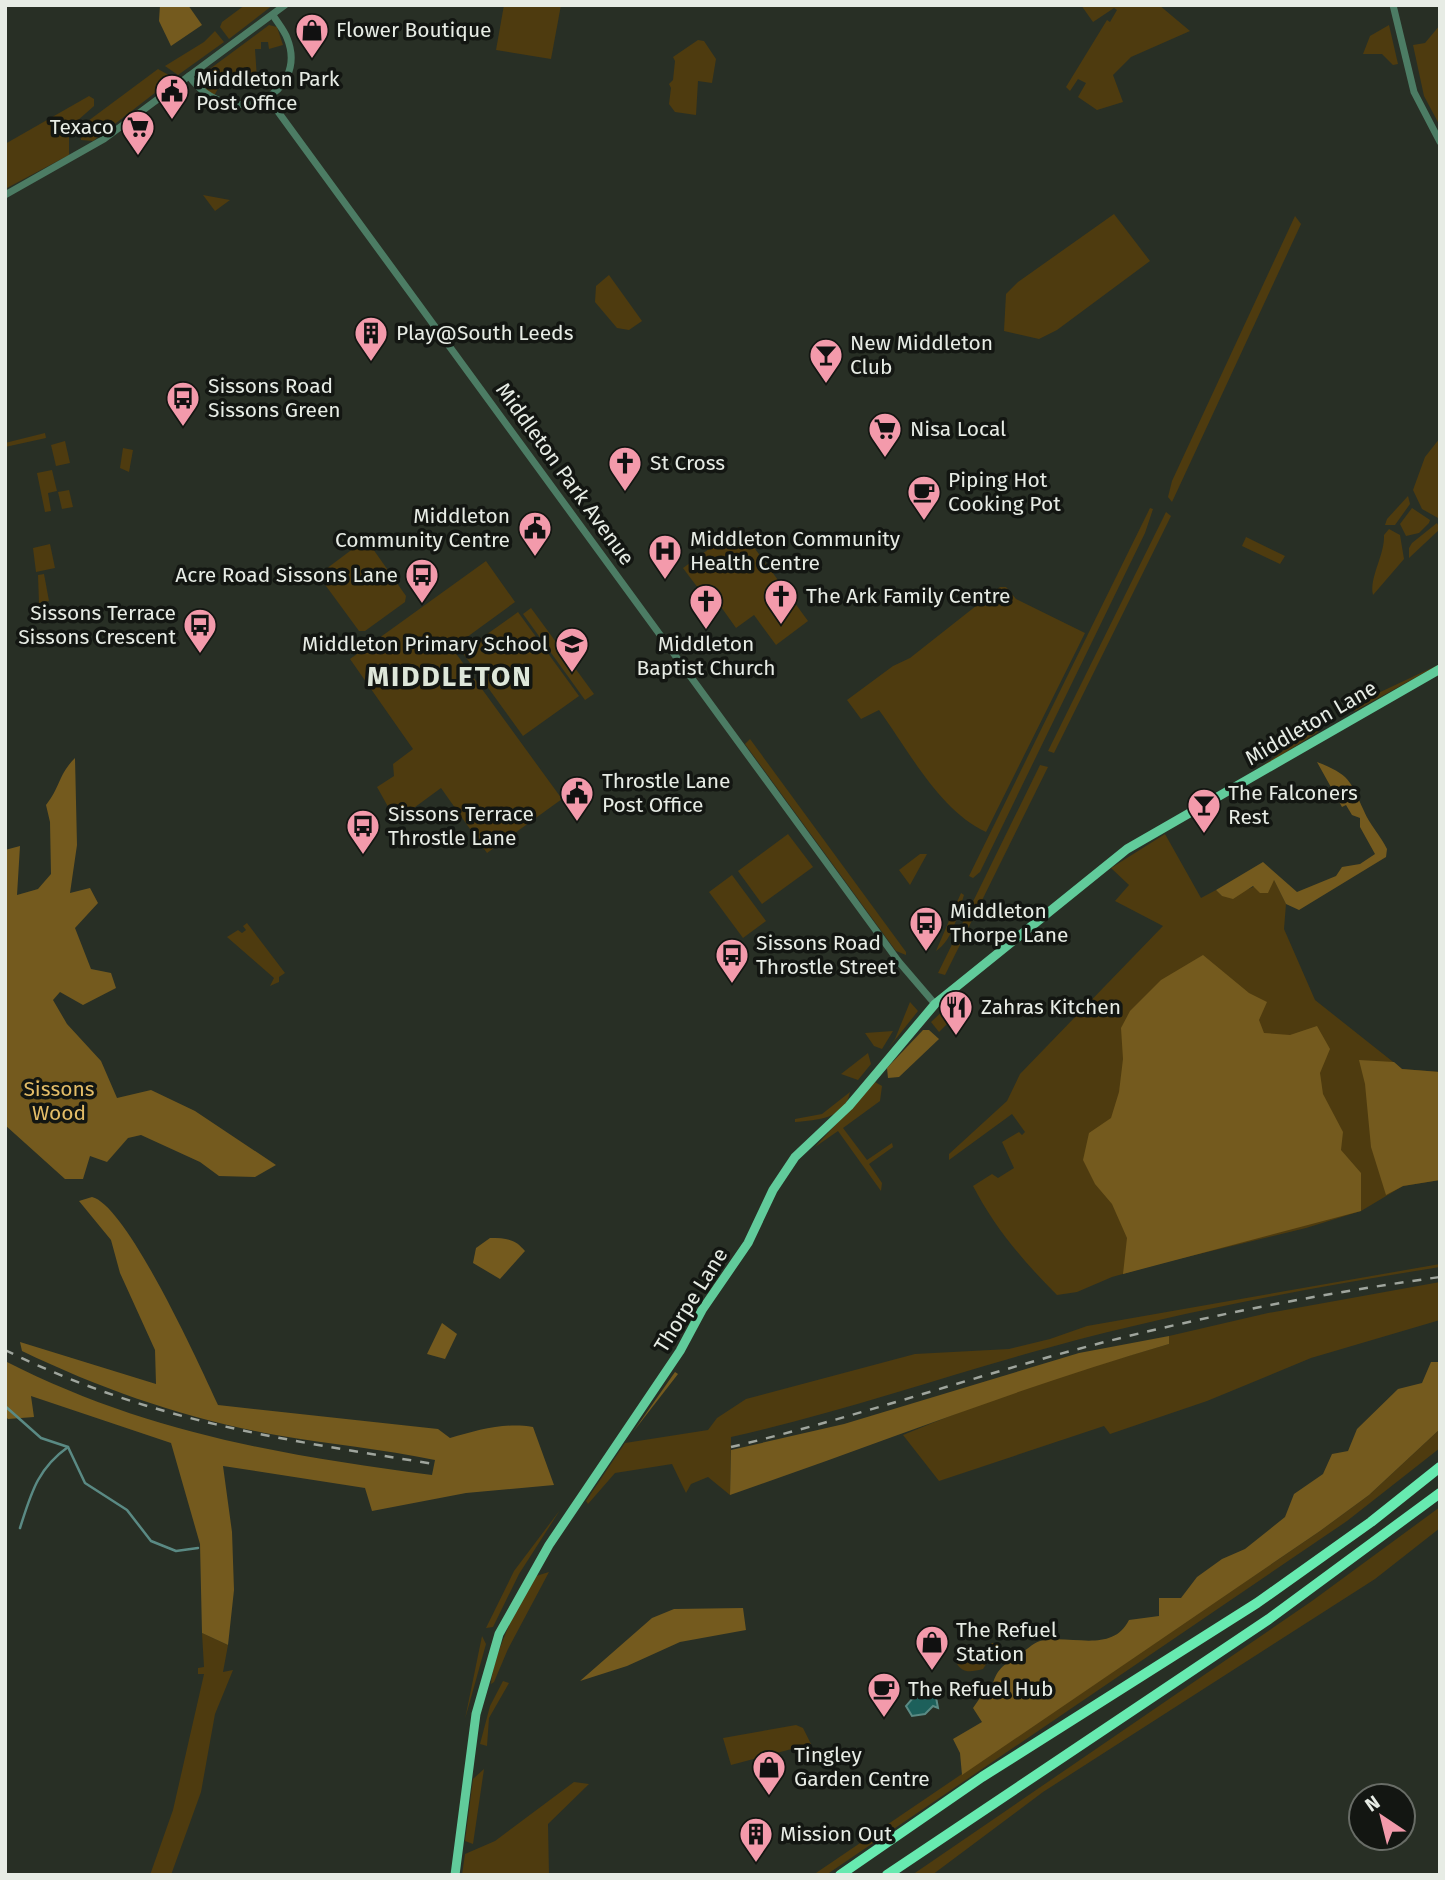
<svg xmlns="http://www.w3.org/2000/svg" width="1445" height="1880" font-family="'Fira Sans',sans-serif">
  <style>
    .green { fill: #4e3b0f }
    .forest { fill: #745a1e }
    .water { fill: #1d605b; stroke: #5a8a84; stroke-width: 2 }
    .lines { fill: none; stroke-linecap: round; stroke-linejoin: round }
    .stream { stroke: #5a8a84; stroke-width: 2.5 }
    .tertiary { stroke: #4c7c64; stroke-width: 7 }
    .primary { stroke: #61cb9b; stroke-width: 9 }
    .motorway { stroke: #67eab0; stroke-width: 10 }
    .rail { stroke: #9fa59d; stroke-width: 2.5; stroke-dasharray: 9 9; stroke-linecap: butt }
    .labels { text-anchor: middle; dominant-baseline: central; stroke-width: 7; stroke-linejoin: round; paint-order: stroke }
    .poi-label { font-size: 21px; fill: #e7ece5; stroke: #131612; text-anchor: start }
    .street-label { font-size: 21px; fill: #e7ece5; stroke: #131612 }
    .park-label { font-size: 21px; fill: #e4bd68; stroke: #131612 }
    .district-label { font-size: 28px; font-weight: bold; letter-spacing: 2px; fill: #dee7da; stroke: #131612 }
  </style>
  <rect width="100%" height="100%" fill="#282f25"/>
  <!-- green -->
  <g class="green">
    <polygon points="245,5 273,5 229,39 220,27 222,22"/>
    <polygon points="504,5 561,5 551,59 496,50"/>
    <polygon points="1081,5 1159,5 1190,31 1131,57 1113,75 1123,102 1097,110 1078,97 1086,83 1078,79 1070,91 1066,87 1107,20 1110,22 1117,10 1114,8 1093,22"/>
    <polygon points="269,25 277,27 283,45 269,49 268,42 261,42 261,49 255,49 257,79 253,82 224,73 222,78 215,77 214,84 220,85 214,96 200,85 203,74"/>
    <polygon points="1389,25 1398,64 1393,65 1382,54 1363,54 1370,36"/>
    <polygon points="1440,25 1440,126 1424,96 1413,45 1425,43"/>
    <polygon points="215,31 224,42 178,75 165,66 204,42"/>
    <polygon points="698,40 704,41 716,59 712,83 698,81 696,115 675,112 669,104 671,88 669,84 673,80 675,61 673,57"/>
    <polygon points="158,69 174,78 93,141 81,140 80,127"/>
    <polygon points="89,96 94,99 94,106 69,128 69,155 5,189 5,144"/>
    <polygon points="203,195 230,200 215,211"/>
    <polygon points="1114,214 1150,261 1057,330 1039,339 1004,331 1006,294 1018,282"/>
    <polygon points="1295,216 1301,224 1172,502 1168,497 1172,481"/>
    <polygon points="609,275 642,321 629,330 617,328 595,302 596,286"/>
    <polygon points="45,433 46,438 5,447 5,443"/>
    <polygon points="1440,438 1440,517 1438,518 1422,509 1413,490 1425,457"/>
    <polygon points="65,441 70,463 56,466 51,445"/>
    <polygon points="123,448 133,450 129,472 120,468"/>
    <polygon points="52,470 57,491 48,493 51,511 45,512 37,473"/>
    <polygon points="69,490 73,507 62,509 58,492"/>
    <polygon points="1408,496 1410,504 1395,525 1385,525 1387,519"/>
    <polygon points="1150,508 1153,509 1145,533 980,872 973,878 969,876"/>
    <polygon points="1412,508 1430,520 1429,523 1419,533 1406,536 1400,524"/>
    <polygon points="1166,512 1171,516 1054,753 1048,751"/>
    <polygon points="1437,523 1440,529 1409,558 1409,548 1412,543"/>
    <polygon points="739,527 808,621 776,645 754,615 736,628 719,604 713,608 683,568"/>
    <path d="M1389,529L1400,535L1404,559L1373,595C1369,577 1385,555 1384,535Z"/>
    <polygon points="1246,537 1285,556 1280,564 1242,546"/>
    <polygon points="366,539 406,596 405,602 365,631 359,631 318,575"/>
    <polygon points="50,544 55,568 36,572 33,548"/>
    <polygon points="486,561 515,602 452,648 562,799 487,853 441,788 396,821 377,787 394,776 393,764 413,749 350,659"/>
    <polygon points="44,574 49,601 39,603 38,575"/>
    <path d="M1000,587H1006L1016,599L1085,633L986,832C939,810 909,751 879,710L861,719L847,700L893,666L910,658Z"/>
    <polygon points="531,608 594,694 585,700 523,614"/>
    <polygon points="518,612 579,696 523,736 462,652"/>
    <polygon points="1440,664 1355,711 1342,710"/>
    <polygon points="1328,718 1318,732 1253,773"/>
    <polygon points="750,739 906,952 906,955 896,951 745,744"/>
    <polygon points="1040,765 1048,767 945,975 938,973"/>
    <polygon points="788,834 813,867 762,904 738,871"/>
    <path d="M1165,834L1201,898L1216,890L1222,896C1241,894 1255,885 1274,880L1286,904L1284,929L1315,1000L1402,1069L1440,1072V1180L1403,1186L1361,1211L1306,1228L1162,1263L1112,1277L1077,1292L1057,1295C1023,1261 995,1228 973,1186L992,1174L998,1178L1014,1168L1002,1142L1019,1132L1022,1135L1025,1132L1012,1114L949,1160V1154L1007,1101L1020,1074L1163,926L1115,901L1129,885L1111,868Z"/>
    <polygon points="920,854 927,854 910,885 899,870"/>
    <polygon points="732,875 766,921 743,938 709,892"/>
    <path d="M961,893L964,895C958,913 953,940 936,951Z"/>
    <polygon points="247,923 285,973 279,977 279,982 270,986 274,978 227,937 238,930 242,933 246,930 243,926"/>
    <polygon points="910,1002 918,1011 887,1050 895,1039"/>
    <polygon points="947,1007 957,1014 939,1032 931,1022"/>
    <polygon points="893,1031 882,1049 874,1046 865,1033"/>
    <polygon points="868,1053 871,1064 858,1080 841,1074"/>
    <polygon points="875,1082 882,1086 880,1101 843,1128 867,1160 892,1143 893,1147 869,1164 882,1183 881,1191 838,1131 815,1147"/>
    <path d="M850,1092C845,1119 817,1120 795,1122V1119L822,1114Z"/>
    <path d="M1440,1264V1267C1309,1288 1179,1312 1051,1347C944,1376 839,1413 731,1437L730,1495L708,1477L691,1484L686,1493L672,1464L615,1473L588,1504L586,1501L625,1443L708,1430L717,1418L746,1399L915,1354L1009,1349L1050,1339L1087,1326Z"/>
    <path d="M1440,1282V1320L1311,1358L1207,1401L1110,1434L1104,1426L939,1481L903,1435C990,1398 1078,1370 1169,1344V1336L1268,1313Z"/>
    <polygon points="1440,1429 1440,1448 1347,1521 826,1875 813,1875 1320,1531 1369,1495"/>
    <polygon points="1440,1507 1440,1528 1375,1579 1043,1792 932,1875 912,1875 1312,1601"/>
    <polygon points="560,1510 519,1574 493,1627 486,1628 514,1571"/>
    <path d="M549,1572L508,1649L494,1682L491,1684C493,1654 519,1601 536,1576Z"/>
    <polygon points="202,1633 228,1645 223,1672 233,1670 215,1714 201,1792 171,1875 150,1875 173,1810 202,1683 204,1674 198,1674 198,1668 204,1667"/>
    <polygon points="482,1636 486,1644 465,1719"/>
    <path d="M992,1643H1000L983,1669C971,1672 962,1674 956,1662L984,1651Z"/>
    <polygon points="503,1681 509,1683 489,1718 487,1746 480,1744 490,1706"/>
    <polygon points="796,1725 803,1728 811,1744 731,1765 723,1738"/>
    <polygon points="484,1769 473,1844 465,1841 473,1779"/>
    <polygon points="574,1782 589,1784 548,1824 549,1875 462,1875 465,1854 495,1841"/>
  </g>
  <!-- forest -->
  <g class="forest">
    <polygon points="160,5 188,5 202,25 171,46 159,21"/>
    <path d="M75,758L77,845L70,893L90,888L98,903L75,928L91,969L111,973L116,988L83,1005L60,992L53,1000L67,1024L101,1061L117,1098L151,1090L195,1111L276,1165L255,1177L219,1176L200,1162L141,1135L128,1138L107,1162L90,1156L83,1179H65L5,1125V850L20,846L17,895L38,889L51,874L50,822L46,805C61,786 58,775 75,758Z"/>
    <path d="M1317,762C1350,775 1350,780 1364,811C1369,824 1381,836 1387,849L1386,857L1299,910L1286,904L1274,880L1268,893H1260L1253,886L1233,899L1222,896L1216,890L1263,862L1297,892L1336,876L1342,867L1360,864L1375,854L1360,827V818L1352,815L1346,805L1342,807Z"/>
    <polygon points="1203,955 1249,993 1267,1002 1259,1020 1264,1033 1290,1035 1317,1026 1330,1049 1320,1073 1323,1094 1343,1132 1341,1150 1361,1173 1361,1211 1123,1274 1127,1238 1112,1204 1095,1184 1083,1160 1089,1133 1111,1118 1119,1092 1123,1059 1121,1028 1130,1011 1161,980"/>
    <polygon points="923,1030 929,1030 939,1039 899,1077 888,1078 887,1068"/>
    <polygon points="1359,1060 1394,1062 1402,1069 1440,1072 1440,1180 1403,1186 1386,1195 1371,1147 1365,1084"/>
    <path d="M92,1197C127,1205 201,1368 218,1405L438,1429L450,1438C478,1430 505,1422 533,1427L554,1485L466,1493L372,1511L365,1488L223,1466L232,1532L234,1590L228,1645L202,1633L200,1544L171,1443L31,1396L34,1417L8,1419L5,1416V1361C144,1432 280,1455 432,1475L435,1460C383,1449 328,1444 276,1435C187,1419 103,1390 22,1351L20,1342L156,1384L155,1350L120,1273L111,1240L79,1201Z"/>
    <path d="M490,1238C506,1238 515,1239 525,1251L500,1279L473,1263L476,1248Z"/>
    <polygon points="442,1323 457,1334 445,1359 427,1354"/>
    <path d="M1169,1336V1344C1020,1387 877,1444 730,1495L731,1450L844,1424L1079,1353Z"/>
    <path d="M1431,1362H1440V1429L1369,1495L1320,1531L962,1775L960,1753L953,1739L982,1722L973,1708L986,1689L992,1687C996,1670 1003,1665 1018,1656C1025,1651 1033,1643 1040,1641C1071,1634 1112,1654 1129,1620L1159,1616V1598H1181L1197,1577L1222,1559L1245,1549L1285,1517L1294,1494L1323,1474L1332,1454L1348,1451L1357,1429L1398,1389L1422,1383Z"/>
    <polygon points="675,1372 678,1374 633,1432"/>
    <polygon points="743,1608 746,1630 680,1642 627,1666 580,1681 652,1618 674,1609"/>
  </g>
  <!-- water -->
  <polygon class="water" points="935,1692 938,1708 933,1706 925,1714 912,1716 906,1706 912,1699 924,1695 928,1697"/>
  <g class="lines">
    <!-- stream -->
    <g class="stream">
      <polyline points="5,1406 41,1438 68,1447 85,1483 127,1510 151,1541 176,1551 198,1548"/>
      <path d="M20,1528C31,1494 37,1469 68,1447"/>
    </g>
    <!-- tertiary -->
    <g class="tertiary">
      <polyline points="1393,5 1414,92 1440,142"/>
      <path d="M189,76C231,134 310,94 287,38C284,30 277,22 273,15"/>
      <polyline points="268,98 899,962 935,1004"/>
      <polyline points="5,195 104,139 285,5"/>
    </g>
    <!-- primary -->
    <polyline class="primary" points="455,1875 476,1714 499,1634 549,1545 680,1351 702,1310 748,1243 773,1190 795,1157 849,1106 935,1004 1127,849 1440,669"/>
    <!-- motorway -->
    <g class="motorway">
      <polyline points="840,1875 982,1777 1257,1603 1371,1522 1440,1467"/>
      <polyline points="887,1875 1269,1619 1440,1493"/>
    </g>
    <!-- rail -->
    <g class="rail">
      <path d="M5,1350C149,1421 279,1439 434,1464"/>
      <path d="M731,1447C854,1418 974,1376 1097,1344C1209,1315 1325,1293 1440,1277"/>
    </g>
  </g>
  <!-- icons -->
  <defs>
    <symbol id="shop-pin" viewBox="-11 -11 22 30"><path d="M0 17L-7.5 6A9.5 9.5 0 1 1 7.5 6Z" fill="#f39aab" stroke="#131612"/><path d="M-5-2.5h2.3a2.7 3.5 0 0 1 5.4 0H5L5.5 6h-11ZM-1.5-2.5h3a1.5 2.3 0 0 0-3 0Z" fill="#111"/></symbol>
    <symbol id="civic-pin" viewBox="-11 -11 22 30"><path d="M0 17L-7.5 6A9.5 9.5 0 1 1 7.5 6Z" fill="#f39aab" stroke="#131612"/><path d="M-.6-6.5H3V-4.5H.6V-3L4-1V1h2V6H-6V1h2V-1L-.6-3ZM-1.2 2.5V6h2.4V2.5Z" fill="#111"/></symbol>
    <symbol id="supermarket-pin" viewBox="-11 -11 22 30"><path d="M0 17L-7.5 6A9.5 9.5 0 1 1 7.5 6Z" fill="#f39aab" stroke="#131612"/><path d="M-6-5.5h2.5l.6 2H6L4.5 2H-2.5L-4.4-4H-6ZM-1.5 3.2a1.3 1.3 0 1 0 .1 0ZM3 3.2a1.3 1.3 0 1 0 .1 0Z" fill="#111"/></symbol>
    <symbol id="building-pin" viewBox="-11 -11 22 30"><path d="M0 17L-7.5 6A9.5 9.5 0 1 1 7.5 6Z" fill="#f39aab" stroke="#131612"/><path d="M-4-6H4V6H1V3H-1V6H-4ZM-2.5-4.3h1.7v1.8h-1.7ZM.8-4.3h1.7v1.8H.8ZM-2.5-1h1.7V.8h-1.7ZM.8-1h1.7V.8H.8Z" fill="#111"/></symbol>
    <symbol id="bar-pin" viewBox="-11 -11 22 30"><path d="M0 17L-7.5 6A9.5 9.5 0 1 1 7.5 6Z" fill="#f39aab" stroke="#131612"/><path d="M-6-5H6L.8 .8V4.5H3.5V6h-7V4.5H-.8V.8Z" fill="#111"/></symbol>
    <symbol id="bus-pin" viewBox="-11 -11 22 30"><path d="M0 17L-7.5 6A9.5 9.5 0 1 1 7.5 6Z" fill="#f39aab" stroke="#131612"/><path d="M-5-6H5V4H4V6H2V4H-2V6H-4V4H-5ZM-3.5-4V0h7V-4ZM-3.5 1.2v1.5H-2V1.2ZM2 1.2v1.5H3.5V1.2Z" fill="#111"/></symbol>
    <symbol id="church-pin" viewBox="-11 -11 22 30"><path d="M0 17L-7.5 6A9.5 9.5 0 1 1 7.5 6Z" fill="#f39aab" stroke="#131612"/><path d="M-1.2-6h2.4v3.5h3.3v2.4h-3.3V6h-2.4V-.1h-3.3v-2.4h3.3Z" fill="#111"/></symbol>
    <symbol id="cafe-pin" viewBox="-11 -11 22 30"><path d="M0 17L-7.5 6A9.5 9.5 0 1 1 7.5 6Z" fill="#f39aab" stroke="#131612"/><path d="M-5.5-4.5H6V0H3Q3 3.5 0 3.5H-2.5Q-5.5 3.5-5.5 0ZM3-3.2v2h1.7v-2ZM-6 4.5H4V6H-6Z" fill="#111"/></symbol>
    <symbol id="hospital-pin" viewBox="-11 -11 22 30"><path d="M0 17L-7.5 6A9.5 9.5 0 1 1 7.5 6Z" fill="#f39aab" stroke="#131612"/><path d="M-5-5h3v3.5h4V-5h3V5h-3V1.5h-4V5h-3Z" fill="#111"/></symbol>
    <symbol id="school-pin" viewBox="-11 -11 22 30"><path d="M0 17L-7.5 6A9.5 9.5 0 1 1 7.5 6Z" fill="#f39aab" stroke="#131612"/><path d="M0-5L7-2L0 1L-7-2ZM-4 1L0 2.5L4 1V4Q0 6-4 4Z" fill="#111"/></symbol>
    <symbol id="restaurant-pin" viewBox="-11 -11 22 30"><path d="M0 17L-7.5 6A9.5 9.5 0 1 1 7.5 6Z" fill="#f39aab" stroke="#131612"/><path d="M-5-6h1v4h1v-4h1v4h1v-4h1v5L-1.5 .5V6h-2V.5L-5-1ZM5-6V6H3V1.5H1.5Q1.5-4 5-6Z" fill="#111"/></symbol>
  </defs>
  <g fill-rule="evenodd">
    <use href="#shop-pin" x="293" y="11" width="38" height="52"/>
    <use href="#civic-pin" x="153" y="72" width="38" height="52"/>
    <use href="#supermarket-pin" x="119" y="108" width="38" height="52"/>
    <use href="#building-pin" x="352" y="314" width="38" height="52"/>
    <use href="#bar-pin" x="807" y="336" width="38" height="52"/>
    <use href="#bus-pin" x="164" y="379" width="38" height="52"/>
    <use href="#supermarket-pin" x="866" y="410" width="38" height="52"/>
    <use href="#church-pin" x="606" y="444" width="38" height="52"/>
    <use href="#cafe-pin" x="905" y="473" width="38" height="52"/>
    <use href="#civic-pin" x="516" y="509" width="38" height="52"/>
    <use href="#hospital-pin" x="646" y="532" width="38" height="52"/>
    <use href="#bus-pin" x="403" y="556" width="38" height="52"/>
    <use href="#church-pin" x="762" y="577" width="38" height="52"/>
    <use href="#church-pin" x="687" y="582" width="38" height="52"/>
    <use href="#bus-pin" x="181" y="606" width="38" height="52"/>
    <use href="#school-pin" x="553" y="625" width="38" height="52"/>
    <use href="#civic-pin" x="558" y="774" width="38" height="52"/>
    <use href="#bar-pin" x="1185" y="786" width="38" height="52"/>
    <use href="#bus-pin" x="344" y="807" width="38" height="52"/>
    <use href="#bus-pin" x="907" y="904" width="38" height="52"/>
    <use href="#bus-pin" x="713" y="936" width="38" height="52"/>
    <use href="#restaurant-pin" x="937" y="988" width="38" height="52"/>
    <use href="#shop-pin" x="913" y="1623" width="38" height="52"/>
    <use href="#cafe-pin" x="865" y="1670" width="38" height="52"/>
    <use href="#shop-pin" x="750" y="1748" width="38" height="52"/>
    <use href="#building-pin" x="737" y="1815" width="38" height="52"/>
  </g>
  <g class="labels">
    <!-- poi labels -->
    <g class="poi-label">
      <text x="336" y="30">Flower Boutique</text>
      <text x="196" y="79">Middleton Park<tspan x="196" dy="24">Post Office</tspan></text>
      <text x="114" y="127" text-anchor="end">Texaco</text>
      <text x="396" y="333">Play@South Leeds</text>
      <text x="850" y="343">New Middleton<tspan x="850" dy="24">Club</tspan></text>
      <text x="208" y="386">Sissons Road<tspan x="208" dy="24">Sissons Green</tspan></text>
      <text x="910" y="429">Nisa Local</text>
      <text x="650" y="463">St Cross</text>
      <text x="948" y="480">Piping Hot<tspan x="948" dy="24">Cooking Pot</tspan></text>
      <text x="510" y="516" text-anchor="end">Middleton<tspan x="510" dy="24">Community Centre</tspan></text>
      <text x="690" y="539">Middleton Community<tspan x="690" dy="24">Health Centre</tspan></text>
      <text x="398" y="575" text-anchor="end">Acre Road Sissons Lane</text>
      <text x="806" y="596">The Ark Family Centre</text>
      <text x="176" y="613" text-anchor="end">Sissons Terrace<tspan x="176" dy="24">Sissons Crescent</tspan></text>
      <text x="548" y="644" text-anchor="end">Middleton Primary School</text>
      <text x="706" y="644" text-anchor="middle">Middleton<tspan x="706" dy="24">Baptist Church</tspan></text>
      <text x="602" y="781">Throstle Lane<tspan x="602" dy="24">Post Office</tspan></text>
      <text x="1228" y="793">The Falconers<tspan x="1228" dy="24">Rest</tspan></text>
      <text x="388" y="814">Sissons Terrace<tspan x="388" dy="24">Throstle Lane</tspan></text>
      <text x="950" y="911">Middleton<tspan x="950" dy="24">Thorpe Lane</tspan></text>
      <text x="756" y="943">Sissons Road<tspan x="756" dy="24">Throstle Street</tspan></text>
      <text x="981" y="1007">Zahras Kitchen</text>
      <text x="956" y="1630">The Refuel<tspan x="956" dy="24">Station</tspan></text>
      <text x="908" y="1689">The Refuel Hub</text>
      <text x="794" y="1755">Tingley<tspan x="794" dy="24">Garden Centre</tspan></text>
      <text x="780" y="1834">Mission Out</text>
    </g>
    <!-- street labels -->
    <g class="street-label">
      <text transform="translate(565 474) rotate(54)">Middleton Park Avenue</text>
      <text transform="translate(1311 723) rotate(-30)">Middleton Lane</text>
      <text transform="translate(691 1300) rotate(-58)">Thorpe Lane</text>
    </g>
    <!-- park labels -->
    <g class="park-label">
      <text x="59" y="1089">Sissons<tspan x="59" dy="24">Wood</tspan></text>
    </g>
    <!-- district labels -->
    <g class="district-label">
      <text x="450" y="676">MIDDLETON</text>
    </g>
  </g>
  <!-- border -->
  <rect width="1445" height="1880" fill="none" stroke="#e7ece5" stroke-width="14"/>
  <!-- north arrow -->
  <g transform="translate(1382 1817) rotate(325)"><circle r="33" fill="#131612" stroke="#686c66" stroke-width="2"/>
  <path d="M0-5L12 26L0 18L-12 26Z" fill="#f39aab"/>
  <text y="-10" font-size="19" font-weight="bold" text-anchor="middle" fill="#e7ece5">N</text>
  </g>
</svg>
